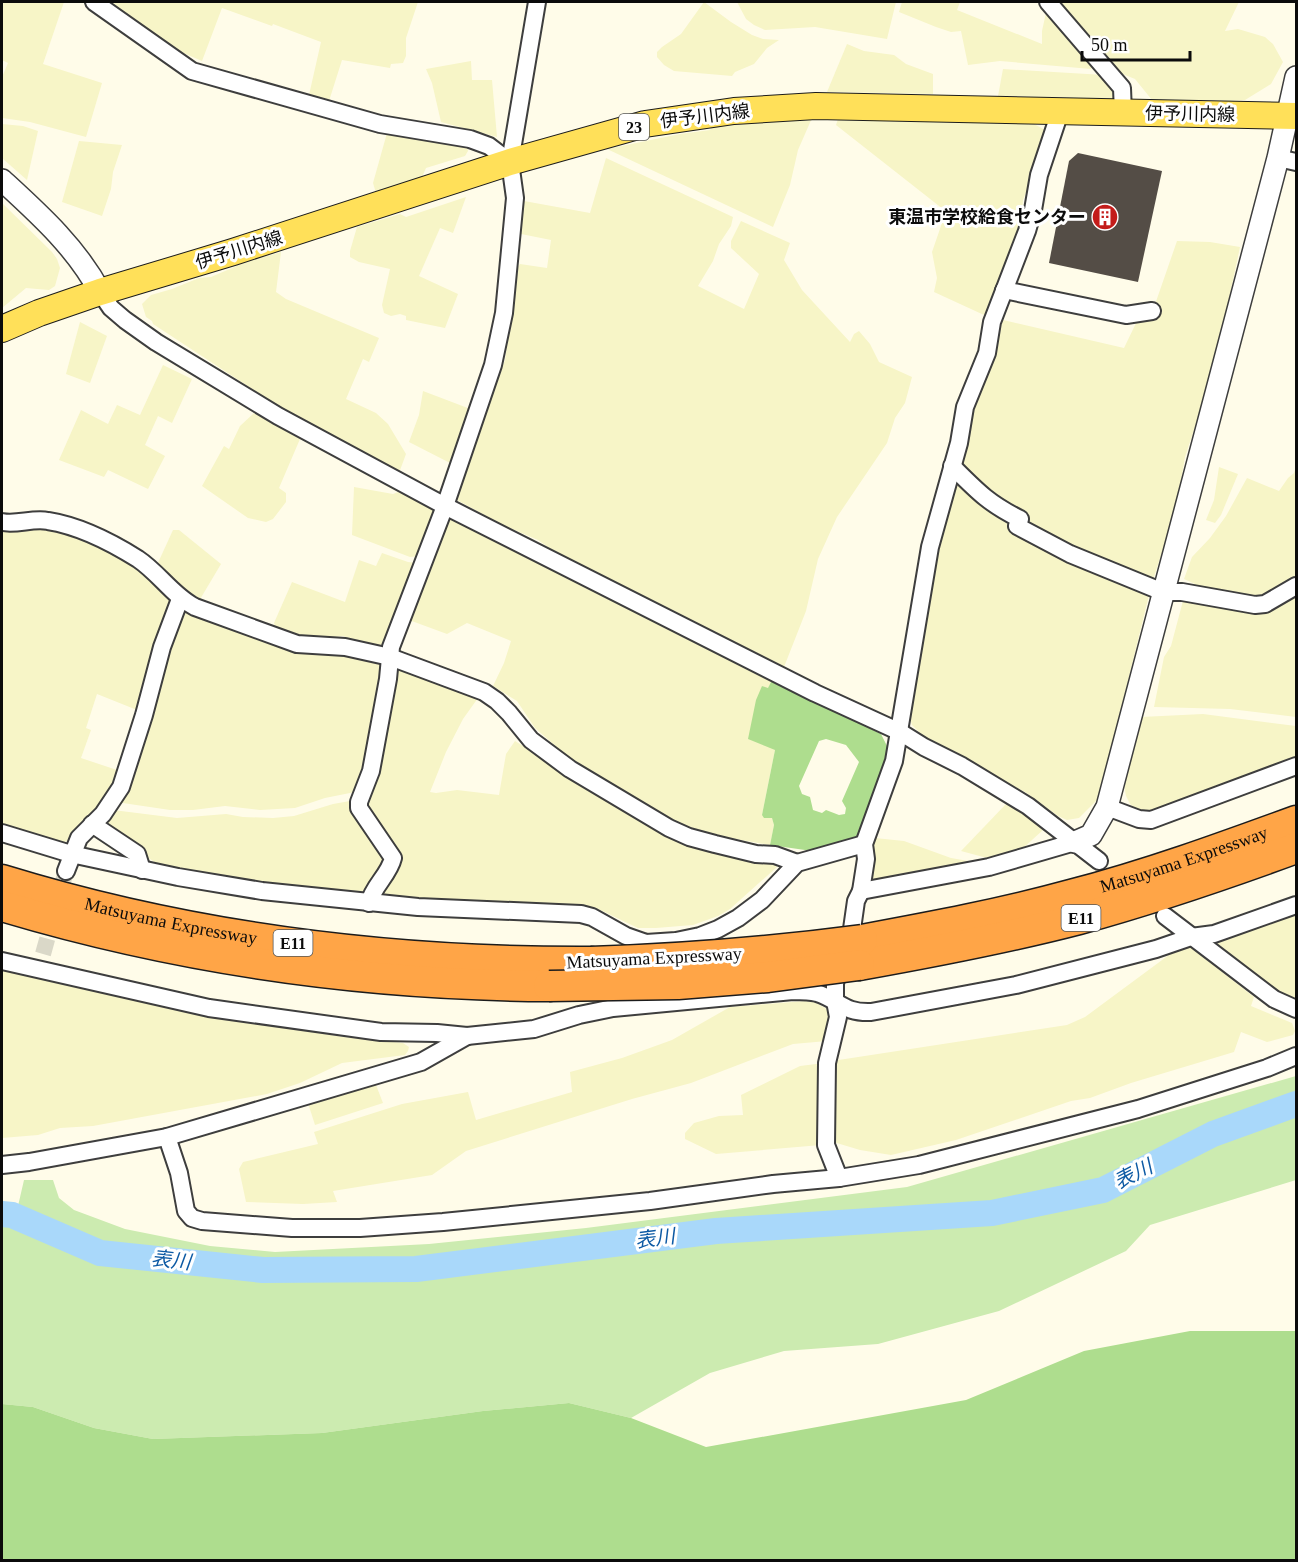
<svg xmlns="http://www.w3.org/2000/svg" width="1298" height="1562" font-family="'Times New Roman','Noto Sans JP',serif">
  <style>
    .farmland { fill: #f7f5c7 }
    .green { fill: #ccebb0 }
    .forest { fill: #aedd8e; fill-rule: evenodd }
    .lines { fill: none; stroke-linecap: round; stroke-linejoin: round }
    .river { stroke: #a9d8fa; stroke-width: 26 }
    .building { fill: #544d46 }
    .minor-tunnel { stroke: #dad8c8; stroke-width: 16; stroke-dasharray: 16 8; stroke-linecap: butt }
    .minor-casing { stroke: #3e3e3e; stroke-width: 20 }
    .tertiary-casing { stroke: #3e3e3e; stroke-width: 24 }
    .primary-casing { stroke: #1c1c1c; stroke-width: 28 }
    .motorway-casing { stroke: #1c1c1c; stroke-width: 33 }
    .minor { stroke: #fff; stroke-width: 16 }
    .tertiary { stroke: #fff; stroke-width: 21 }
    .primary { stroke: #ffe059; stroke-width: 26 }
    .motorway { stroke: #ffa547; stroke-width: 30 }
    .motorway-bridge-casing { stroke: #1c1c1c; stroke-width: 33; stroke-linecap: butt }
    .motorway-bridge { stroke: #ffa547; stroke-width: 30 }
    .labels { text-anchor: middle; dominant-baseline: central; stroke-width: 6; stroke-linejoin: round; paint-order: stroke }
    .shield { fill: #fff; stroke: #545454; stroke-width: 1.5 }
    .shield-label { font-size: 16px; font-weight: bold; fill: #0b0b0b }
    .street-label { font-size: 18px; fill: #0b0b0b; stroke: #fff }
    .poi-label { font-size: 18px; font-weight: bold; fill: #0b0b0b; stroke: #fff; text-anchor: end }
    .water-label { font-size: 20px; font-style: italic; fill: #0d5aa4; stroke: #fff }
  </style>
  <rect width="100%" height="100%" fill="#fffce9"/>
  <!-- farmland -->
  <g class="farmland">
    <polygon points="2,2 64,2 43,64 102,83 86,137 30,122 2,118 2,77 8,63 2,60"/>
    <polygon points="107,2 418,2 406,38 406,56 403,63 391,64 390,68 342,60 329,101 309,95 321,42 273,24 272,26 222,8 202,61 174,49"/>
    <polygon points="704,2 731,22 752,35 763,39 779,40 767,48 754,64 735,72 732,76 674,71 664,65 657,57 657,52 662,47 681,34"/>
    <polygon points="737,2 896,2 887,39 815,27 765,30 754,25 746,19"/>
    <polygon points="902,2 960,2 957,10 1042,44 1042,31 1047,8 1092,63 1091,69 1000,61 968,65 961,31 951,32 936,27 899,12"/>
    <polygon points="1057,2 1239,2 1225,31 1238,29 1265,37 1273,44 1283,62 1271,84 1245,100 1213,102 1152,100 1135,79 1115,71"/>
    <polygon points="847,44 864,51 894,55 906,64 933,74 933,94 827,92"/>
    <polygon points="471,61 472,80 492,80 497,137 441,122 432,83 426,69"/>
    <polygon points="1003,69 1104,75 1114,87 1113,99 998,96"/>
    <polygon points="812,118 798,150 790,185 773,227 607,149 680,134 710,130 712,127"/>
    <polygon points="838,119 1034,124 1045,130 1046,134 1030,189 1026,192 1023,200 1021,217 1024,220 991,311 984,315 934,292 937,278 932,252 942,223 948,213 836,125"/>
    <polygon points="2,124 23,126 38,131 27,180 2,158"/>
    <polygon points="387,133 467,146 468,151 465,156 426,168 422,177 376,193 373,183"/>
    <polygon points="79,141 122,145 113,172 111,189 102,216 62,202"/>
    <polygon points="606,158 733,217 731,226 719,244 713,261 698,286 744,309 759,274 731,248 731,241 741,221 790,243 784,260 802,290 850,342 854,334 859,331 870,344 879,362 912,377 905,403 895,418 887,443 837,517 818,559 806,611 784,667 552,550 538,540 503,525 455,499 505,360 518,267 520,264 547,268 551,240 521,234 524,201 590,213"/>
    <polygon points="466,197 453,233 440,228 419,276 458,294 445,328 406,320 406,316 400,314 391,316 384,313 382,305 390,269 359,262 350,257 350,251 357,227 400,214 406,217"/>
    <polygon points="2,203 52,252 57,259 60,268 55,286 49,290 26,288 2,308"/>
    <polygon points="1177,241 1210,242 1240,247 1221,337 1209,384 1185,457 1178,498 1166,540 1152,583 1072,550 1025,524 999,503 958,465 969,410 999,319 1124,348 1138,319 1151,316"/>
    <polygon points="281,252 276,292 286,299 379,338 369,362 363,359 346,399 376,413 388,424 406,454 399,473 318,430 269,400 153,324 152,321 146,317 142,304 151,295 172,289 199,278 211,277 246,262"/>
    <polygon points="80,322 107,336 90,383 66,374"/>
    <polygon points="163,365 192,379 172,423 158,416 145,445 165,456 148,489 108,470 104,477 59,460 81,410 108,424 117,405 140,415"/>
    <polygon points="423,391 473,410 455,459 450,463 409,442 419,415"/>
    <polygon points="254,413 300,439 279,488 286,493 286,502 273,519 266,522 248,518 202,486 224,446 229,449 240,426"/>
    <polygon points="1219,467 1238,474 1221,515 1215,523 1206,520 1214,500"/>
    <polygon points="1296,467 1296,580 1263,601 1193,589 1195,584 1184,579 1192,557 1210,538 1226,516 1247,478 1279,491 1288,478 1294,473"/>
    <polygon points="954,477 986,507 1150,591 1100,795 1097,800 1079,818 1067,820 1058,816 1025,792 936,745 923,736 912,725 910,718 910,708 935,571 936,549"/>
    <polygon points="354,487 393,494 398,492 436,509 422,556 410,557 352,535"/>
    <polygon points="449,518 772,680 768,689 762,686 775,750 762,815 772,818 774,825 770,845 713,835 674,821 567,756 535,728 517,701 493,686 504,663 511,641 467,623 447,634 409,620"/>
    <polygon points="32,526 62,530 136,563 174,599 142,712 97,694 86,728 91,730 81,758 123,772 120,780 73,839 61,843 2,826 2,529"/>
    <polygon points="173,530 179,530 221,564 199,601 184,594 157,565"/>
    <polygon points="382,553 408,562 417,563 384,648 343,636 310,640 275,629 274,623 292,582 345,602 359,560 376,566"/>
    <polygon points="1296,589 1296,717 1230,709 1154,707 1164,657 1171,646 1184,597 1256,608"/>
    <polygon points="183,606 340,651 386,663 360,791 325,798 295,808 260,810 225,806 193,810 170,810 116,802"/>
    <polygon points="394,665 478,698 463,719 446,752 430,792 436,793 457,790 499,795 506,754 515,741 662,832 775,860 777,867 730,909 718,916 693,925 656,928 638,928 594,907 483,905 378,896 392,873 363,808"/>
    <polygon points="1203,714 1296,726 1296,759 1148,813 1136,809 1130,804 1126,796 1124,785 1141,717"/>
    <polygon points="350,801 355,801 388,855 368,893 358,896 254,884 159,865 99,825 113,810 177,818 226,814 243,817 273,818 294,816 333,804"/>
    <polygon points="1006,804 1025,815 1043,830 1021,850 987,858 961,851"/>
    <polygon points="875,838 904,841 951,858 974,862 878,882 873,880 869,875"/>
    <polygon points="1296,914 1296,999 1271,988 1217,947 1219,939"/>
    <polygon points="1181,946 1190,947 1254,997 1251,1006 1292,1023 1295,1031 1293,1035 1267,1042 1241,1032 1234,1052 1131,1083 1090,1098 1071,1101 956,1140 891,1155 860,1150 830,1141 832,1061 1067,1025 1085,1017"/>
    <polygon points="2,969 194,1014 344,1037 403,1043 409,1047 408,1051 405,1055 342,1063 300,1083 267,1094 93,1126 60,1128 38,1135 2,1138"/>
    <polygon points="805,1001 814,1002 829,1010 831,1014 827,1041 793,1044 691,1083 632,1099 466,1151 432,1175 333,1191 337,1202 303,1204 246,1202 239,1169 243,1162 318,1144 314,1132 402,1104 468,1092 476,1120 572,1092 570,1072 622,1058 672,1040 730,1007"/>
    <polygon points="824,1063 821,1145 716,1154 685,1139 685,1133 694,1123 719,1116 743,1115 741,1095 800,1066"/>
    <polygon points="376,1085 383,1103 315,1125 307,1100"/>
  </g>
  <!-- green -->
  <polygon class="green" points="1296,1076 1296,1180 1150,1225 1126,1251 999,1311 878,1344 784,1351 710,1373 631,1418 569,1403 483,1411 322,1433 153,1439 94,1428 33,1407 2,1404 2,1204 18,1206 24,1180 53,1180 59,1198 74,1210 125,1229 210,1246 275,1252 429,1244 586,1228 907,1187"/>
  <!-- forest -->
  <g class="forest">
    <path d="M772,680L881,734L887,746L888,757L859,840L812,851L770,845L774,825L772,818H764L762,815L775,750L748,739L756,700L762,686L768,688ZM826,739L846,745L859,762L842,801L846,808L845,814L839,815L826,810L822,813L813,810L810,797L802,794L799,786L819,741Z"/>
    <polygon points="1190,1331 1296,1331 1296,1560 2,1560 2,1404 33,1407 94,1428 153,1439 322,1433 483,1411 569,1403 631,1418 706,1447 966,1400 1084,1351"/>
  </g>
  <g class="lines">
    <!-- river -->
    <polyline class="river" points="2,1214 12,1215 100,1253 263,1270 416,1269 716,1231 992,1213 1103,1190 1213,1134 1296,1104"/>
  </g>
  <!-- building -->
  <polygon class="building" points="1078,153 1162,171 1138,282 1049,263 1069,161"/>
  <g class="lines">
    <!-- minor-tunnel -->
    <polyline class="minor-tunnel" points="43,954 66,871"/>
    <defs>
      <g id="minor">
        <polyline points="94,2 192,71 380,124 470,139 489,146 510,162"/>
        <polyline points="1048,2 1122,88 1123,113"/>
        <polyline points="1278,158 1296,162"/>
        <polyline points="1004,290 1126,315 1152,311"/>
        <polyline points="100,292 111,308 125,320 156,342 278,416 445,506 815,693 900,732 924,747 962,766 1028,806 1099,861"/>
        <path d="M952,466C977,491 988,503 1020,519L1017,526L1070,554L1163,592H1182L1255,605L1265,604L1296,586"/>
        <path d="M2,522C17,525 33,518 48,521C80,526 111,542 138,559C159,573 173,596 195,607L297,644L345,647L390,657L484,692L497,701L509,713L531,740L570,769L669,828L689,837L715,844L756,854L775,855L797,863"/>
        <polyline points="1107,807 1139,819 1151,820 1296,766"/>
        <polyline points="92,824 137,854 142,870"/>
        <polyline points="2,833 71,854 178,877 262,891 418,907 581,914 592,917 626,936 646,943 676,941 700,936 718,929 738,918 762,900 797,863 864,844"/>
        <polyline points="66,871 79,838 103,814 121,787 144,715 162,647 180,599"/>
        <polyline points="861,891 989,867 1075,842"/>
        <path d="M369,903C373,886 389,875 393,858L359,808V802L371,771L388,679L391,647L445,506L493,365L504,313L515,198L510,162L537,2"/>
        <polyline points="1165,916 1274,999 1296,1009"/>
        <path d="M2,961L209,1008L381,1032L437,1033L467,1036L534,1029L579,1015L613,1008L793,991C801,991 810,991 817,993C841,1001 843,1013 871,1012L1016,985L1156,949L1191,937L1214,934L1296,905"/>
        <polyline points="167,1137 179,1173 186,1211 192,1218 202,1221 292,1228 360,1228 443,1222 650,1201 773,1184 839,1178 919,1165 1138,1109 1267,1068 1296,1056"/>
        <polyline points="2,1165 29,1162 167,1137 421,1062 467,1036"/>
        <polyline points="839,1178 826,1145 827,1063 838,1017 835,1001 835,983 852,929 856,901 861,891 866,859 864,844 894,761 930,547 959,443 965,407 987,353 992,322 1027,231 1033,210 1039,175 1060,112"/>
      </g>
      <g id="tertiary">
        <path d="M2,180C39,214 76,247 100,292"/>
        <polyline points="1075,842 1091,835 1107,807 1278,158 1296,77"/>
      </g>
      <polyline id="primary" points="2,329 39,313 100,292 233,252 510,162 645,124 734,111 816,106 1296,116"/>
      <g id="motorway">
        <path id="s1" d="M2,880C194,939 391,963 591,962"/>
        <path d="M2,906C179,959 364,985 549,986"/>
        <path id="s2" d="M862,940C932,927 1002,914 1071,895C1148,875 1222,848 1296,821"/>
        <path d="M859,965C932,952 1006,938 1079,919C1152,899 1225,874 1296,848"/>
      </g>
    </defs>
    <!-- minor casing -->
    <use href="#minor" class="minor-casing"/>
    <!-- tertiary casing -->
    <use href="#tertiary" class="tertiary-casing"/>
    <!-- primary casing -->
    <use href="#primary" class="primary-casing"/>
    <!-- motorway casing -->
    <use href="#motorway" class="motorway-casing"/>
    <!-- minor -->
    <use href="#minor" class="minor"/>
    <!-- tertiary -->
    <use href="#tertiary" class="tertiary"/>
    <!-- primary -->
    <use href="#primary" class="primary"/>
    <!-- motorway -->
    <use href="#motorway" class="motorway"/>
    <defs>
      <g id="motorway-bridge">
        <path d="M591,962C683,959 771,952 862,940"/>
        <polyline points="549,986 678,984 768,977 859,965"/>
      </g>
    </defs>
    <!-- motorway-bridge casing -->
    <use href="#motorway-bridge" class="motorway-bridge-casing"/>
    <!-- motorway-bridge -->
    <use href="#motorway-bridge" class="motorway-bridge"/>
  </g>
  <!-- icons -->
  <defs>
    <symbol id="building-disc" viewBox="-11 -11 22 22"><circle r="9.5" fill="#c31c1a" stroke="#fff"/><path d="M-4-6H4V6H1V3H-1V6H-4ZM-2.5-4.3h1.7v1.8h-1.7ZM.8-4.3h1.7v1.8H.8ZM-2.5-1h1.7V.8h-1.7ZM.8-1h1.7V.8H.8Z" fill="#fff"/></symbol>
  </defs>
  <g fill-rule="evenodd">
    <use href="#building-disc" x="1090" y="202" width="30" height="30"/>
  </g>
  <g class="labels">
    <!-- shield labels -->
    <g class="shield">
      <rect x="619" y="114" width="30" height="26" rx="4.5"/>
      <rect x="1061.5" y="905" width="39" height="26" rx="4.5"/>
      <rect x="273.5" y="930" width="39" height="26" rx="4.5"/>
    </g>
    <g class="shield-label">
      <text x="634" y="127">23</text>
      <text x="1081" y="918">E11</text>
      <text x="293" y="943">E11</text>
    </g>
    <!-- street labels -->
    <g class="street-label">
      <text transform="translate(1190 114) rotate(1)">伊予川内線</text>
      <text transform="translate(705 116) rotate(-7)">伊予川内線</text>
      <text transform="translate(239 250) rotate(-17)">伊予川内線</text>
      <text stroke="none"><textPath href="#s2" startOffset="332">Matsuyama Expressway</textPath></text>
      <text stroke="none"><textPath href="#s1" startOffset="174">Matsuyama Expressway</textPath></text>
      <text transform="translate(654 958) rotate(-3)">Matsuyama Expressway</text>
    </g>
    <!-- poi labels -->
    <g class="poi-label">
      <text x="1086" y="217">東温市学校給食センター</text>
    </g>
    <!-- water labels -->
    <g class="water-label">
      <text transform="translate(1133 1174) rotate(-27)">表川</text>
      <text transform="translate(655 1238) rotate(-7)">表川</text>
      <text transform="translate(171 1260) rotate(6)">表川</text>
    </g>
  </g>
  <!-- border -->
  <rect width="1298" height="1562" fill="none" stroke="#0b0b0b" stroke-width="6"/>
  <!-- scale -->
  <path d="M1082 51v9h108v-9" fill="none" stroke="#0b0b0b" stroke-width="3"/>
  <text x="1091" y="51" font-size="18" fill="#0b0b0b" stroke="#ffffff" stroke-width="4.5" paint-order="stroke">50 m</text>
</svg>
